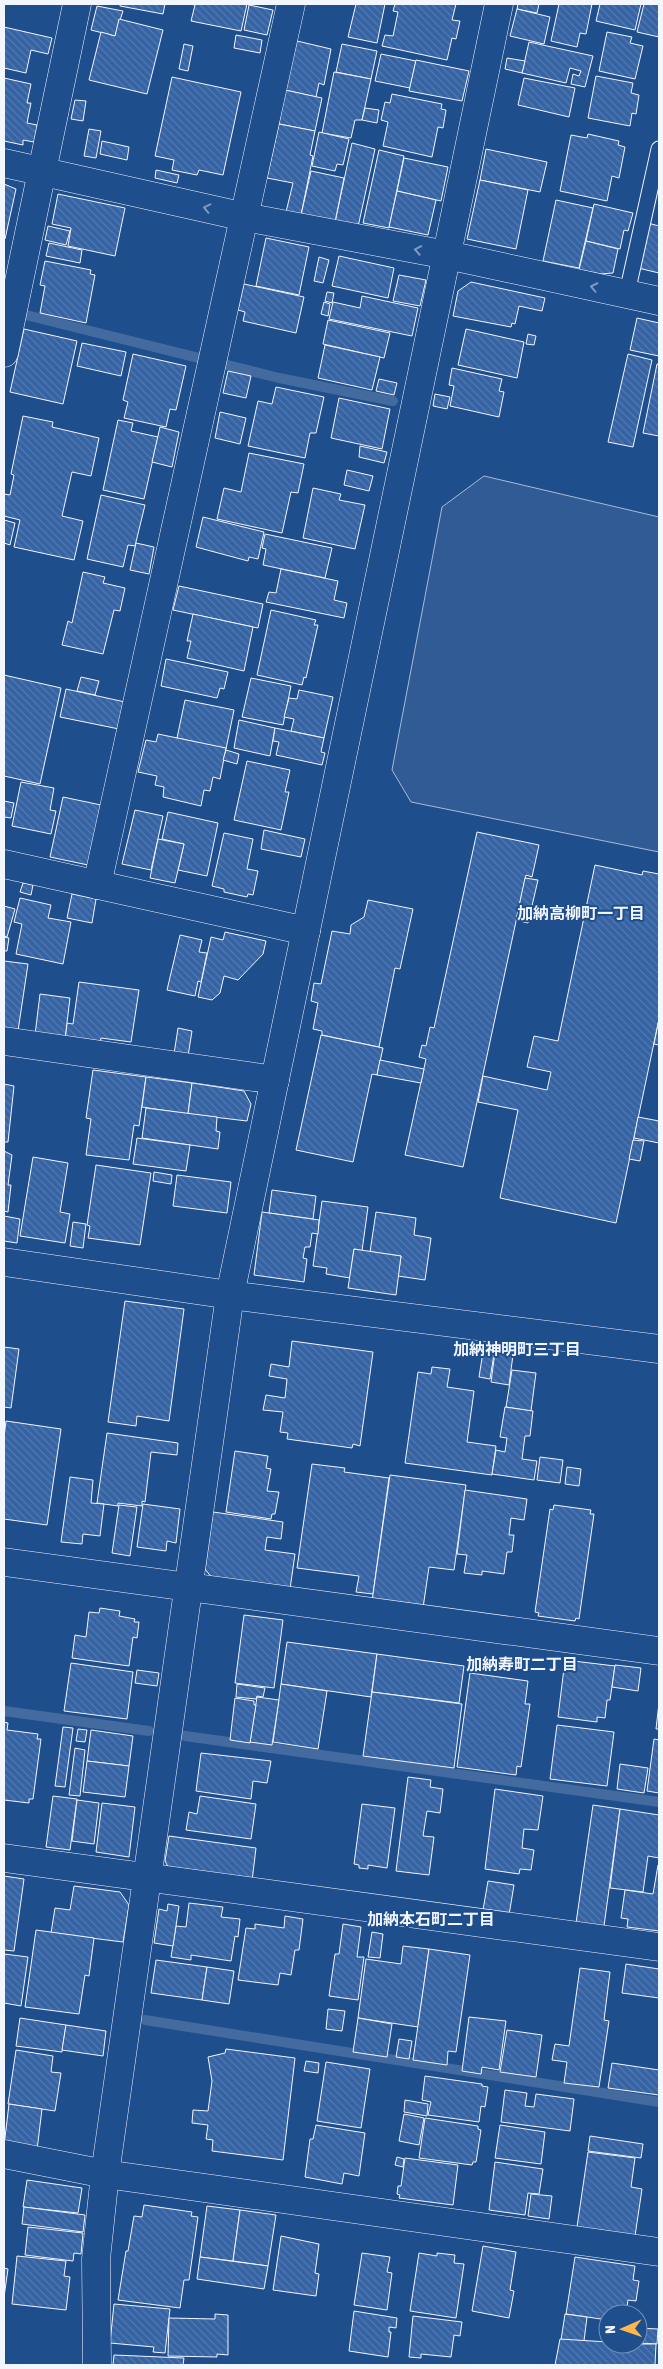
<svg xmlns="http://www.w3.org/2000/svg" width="663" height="2369" font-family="'Asap Condensed','Noto Sans JP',sans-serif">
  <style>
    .built { fill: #305b95; stroke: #a8bbd7 }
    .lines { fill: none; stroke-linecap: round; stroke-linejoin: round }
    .stream { stroke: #446ba0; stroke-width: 10 }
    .building { fill: url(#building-back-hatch); stroke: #f2f6ff }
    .lane-casing { stroke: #f2f6ff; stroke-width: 17 }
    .street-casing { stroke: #f2f6ff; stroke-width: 29 }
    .secondary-casing { stroke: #f2f6ff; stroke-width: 29 }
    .lane { stroke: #1f4e8c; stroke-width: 15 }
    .street { stroke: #1f4e8c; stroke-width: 28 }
    .secondary { stroke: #1f4e8c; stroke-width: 28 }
    .oneway { stroke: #7e9ac0 }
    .labels { text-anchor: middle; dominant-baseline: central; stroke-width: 4; stroke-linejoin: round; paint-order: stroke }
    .neighbourhood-label { font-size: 16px; font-weight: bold; fill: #f2f6ff; stroke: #1f4e8c }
  </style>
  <defs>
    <pattern id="building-back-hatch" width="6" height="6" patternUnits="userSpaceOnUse" patternTransform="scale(1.25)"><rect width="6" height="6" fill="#3563a3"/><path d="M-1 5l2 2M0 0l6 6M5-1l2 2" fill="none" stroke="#537ab1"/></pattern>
  </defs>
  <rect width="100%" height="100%" fill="#1f4e8c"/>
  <!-- built -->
  <polygon class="built" points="484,476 659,517 659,852 411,802 392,770 442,507"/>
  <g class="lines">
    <!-- stream -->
    <g class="stream">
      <polyline points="14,312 279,378 393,401"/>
      <polyline points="4,1711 149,1731"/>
      <polyline points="185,1736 659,1802"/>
      <polyline points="145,2020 659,2102"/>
    </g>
  </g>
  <!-- building -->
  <g class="building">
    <polygon points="120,4 165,4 163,14 120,6"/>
    <polygon points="189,4 247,4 241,31 191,21 195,5"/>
    <polygon points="356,4 385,4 377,43 348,37"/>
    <polygon points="395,4 456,4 452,20 460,21 456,39 452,38 447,60 382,46 385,35 393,36 398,12 393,11"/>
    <polygon points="518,4 539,4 537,13 517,9"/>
    <polygon points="559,4 592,4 586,34 580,33 577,47 551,41"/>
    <polygon points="600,4 641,4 635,30 596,21"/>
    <polygon points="644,4 659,4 659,37 637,32"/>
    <polygon points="249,5 273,10 267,35 244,30"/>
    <polygon points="97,6 123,11 115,36 91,30"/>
    <polygon points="517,9 550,17 544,44 510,36"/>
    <polygon points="119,19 163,30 147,94 89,80 101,32 115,36"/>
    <polygon points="4,27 52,38 48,54 31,50 26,73 4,68"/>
    <polygon points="607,32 632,37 630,43 643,46 635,79 599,71"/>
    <polygon points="236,35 262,40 260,53 234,48"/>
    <polygon points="297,41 331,49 324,85 319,83 316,97 285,90"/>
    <polygon points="529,42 593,56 585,87 571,84 573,74 579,76 581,71 570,68 566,83 522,73"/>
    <polygon points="184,44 193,46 188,71 179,69"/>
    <polygon points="342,44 377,51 371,79 336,72"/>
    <polygon points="381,54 416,61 410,88 375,81"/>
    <polygon points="507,58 525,61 522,73 505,69"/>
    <polygon points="416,60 469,71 462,101 409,91"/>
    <polygon points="334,72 371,79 362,120 355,120 351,138 322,133"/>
    <polygon points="596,76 633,83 631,93 639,95 636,114 632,113 630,126 588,118"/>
    <polygon points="172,77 241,92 223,175 199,170 197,175 172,170 174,160 155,156"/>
    <polygon points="4,78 31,84 27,103 31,103 27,123 37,125 34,142 23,140 23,145 4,141"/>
    <polygon points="524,78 575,88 569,117 518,105"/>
    <polygon points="285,90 322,98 315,131 279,124"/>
    <polygon points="392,94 442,104 441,109 446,110 443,128 438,127 432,157 383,146 388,122 381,120 385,102 390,103"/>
    <polygon points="75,100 86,101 83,121 71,119"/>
    <polygon points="365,108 379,110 377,123 362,120"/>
    <polygon points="279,124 315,131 310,155 313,156 301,215 286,212 293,183 267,178"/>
    <polygon points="89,129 101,131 96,158 84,156"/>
    <polygon points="319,132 349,139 343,165 337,164 335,171 312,166"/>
    <polygon points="588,134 619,141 618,145 625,147 619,178 612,176 607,201 560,191 571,135 587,138"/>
    <polygon points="102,141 129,147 127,160 100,154"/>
    <polygon points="352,143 375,149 358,227 335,222"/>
    <polygon points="486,149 547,162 540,192 480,180"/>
    <polygon points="379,150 404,156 389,228 363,223"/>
    <polygon points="404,158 448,167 441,201 397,191"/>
    <polygon points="156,170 179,175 177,183 155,178"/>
    <polygon points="311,171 344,178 335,222 301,215"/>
    <polygon points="480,180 528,190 516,249 467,239"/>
    <polygon points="4,184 16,189 5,239 4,239"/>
    <polygon points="397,191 436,200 428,235 389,227"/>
    <polygon points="58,194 125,208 115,256 68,246 71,228 52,224"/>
    <polygon points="556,200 593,208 579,268 543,261"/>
    <polygon points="594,204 633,213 628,231 624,230 620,249 586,241"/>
    <polygon points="648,223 659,226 659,273 638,268"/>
    <polygon points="48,226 70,231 66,245 45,240"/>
    <polygon points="266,238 309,247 299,295 256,286"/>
    <polygon points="586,241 618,249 613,273 601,274 579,270"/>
    <polygon points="49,243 82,250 80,263 46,256"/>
    <polygon points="339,256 394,268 388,298 332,286"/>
    <polygon points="319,257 329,260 323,283 314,281"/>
    <polygon points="45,261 91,270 90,274 95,275 86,323 40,313 45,286 40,285"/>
    <polygon points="399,275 426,280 420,306 393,301"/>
    <polygon points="471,282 545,298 542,311 519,306 515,324 512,323 511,327 453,316 458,291"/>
    <polygon points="244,284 304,297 296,333 243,321 245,312 238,310"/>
    <polygon points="327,292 334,293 332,303 325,301"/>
    <polygon points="362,296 418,308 412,336 329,319 333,302 360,308"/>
    <polygon points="324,302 330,304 328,316 321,314"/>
    <polygon points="637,318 659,323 659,356 630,350"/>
    <polygon points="328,320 390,333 384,358 323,344"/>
    <polygon points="24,329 77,341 63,404 10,392"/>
    <polygon points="466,329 524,342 517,378 458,365"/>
    <polygon points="528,334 536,336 534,345 526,344"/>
    <polygon points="82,343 126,352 121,376 77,366"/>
    <polygon points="325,345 380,357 372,390 318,378"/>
    <polygon points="133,354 186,366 176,410 170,409 166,427 124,418 128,402 123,400"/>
    <polygon points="628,354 652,360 633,447 608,442"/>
    <polygon points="657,364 659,364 659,436 643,433"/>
    <polygon points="452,368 502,379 499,391 504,392 499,417 450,406 454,386 449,385"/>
    <polygon points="228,371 251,376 246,398 223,393"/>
    <polygon points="379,379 397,383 394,395 376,391"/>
    <polygon points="276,387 324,397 316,433 310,433 305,458 248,446 258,401 272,404"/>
    <polygon points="435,394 450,397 447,409 433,406"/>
    <polygon points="339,398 390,409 382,449 331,438"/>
    <polygon points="220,412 246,418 240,444 215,438"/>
    <polygon points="23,416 53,422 52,427 99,438 91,476 72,472 62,516 83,521 74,560 14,547 20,520 4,516 4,494 10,495 14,475 11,474"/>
    <polygon points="118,420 133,423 131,431 158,437 144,499 103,490"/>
    <polygon points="160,427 179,432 172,467 152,462"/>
    <polygon points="360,446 387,452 384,463 359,457"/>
    <polygon points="249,453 304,464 298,493 291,492 282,533 217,519 224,488 241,492"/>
    <polygon points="347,470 373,476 369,491 344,485"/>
    <polygon points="313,488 341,494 339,500 365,505 355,549 303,538"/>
    <polygon points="101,495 145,505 135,546 128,545 123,567 87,559"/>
    <polygon points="203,517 264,532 258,559 249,557 248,561 196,547"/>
    <polygon points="4,520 15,523 10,545 4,543"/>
    <polygon points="265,534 332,548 325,578 263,565 266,549 262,548"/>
    <polygon points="136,543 154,547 149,574 130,570"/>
    <polygon points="281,569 338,581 334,600 347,603 344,618 266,602 269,592 276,593"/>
    <polygon points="83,572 105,577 103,583 125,588 120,611 114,610 103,654 62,645 68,621 72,623"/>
    <polygon points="179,586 263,604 258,628 173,610"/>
    <polygon points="271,610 316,620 314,625 318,625 306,678 304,677 302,685 257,675"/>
    <polygon points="193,614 253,627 244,671 187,658 191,641 187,641"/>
    <polygon points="166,659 228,672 224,689 220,688 217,698 161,686"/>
    <polygon points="4,675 61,688 40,784 4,776"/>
    <polygon points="81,677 99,681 95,695 77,691"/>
    <polygon points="251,678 291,686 283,725 242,717"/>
    <polygon points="66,689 125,702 119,729 60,717"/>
    <polygon points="299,690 333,697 324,738 291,731 294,719 284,717 289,698 297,699"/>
    <polygon points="185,700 234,710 226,749 177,738"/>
    <polygon points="239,720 275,728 270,756 234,748"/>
    <polygon points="275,728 324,738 321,752 325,753 322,765 276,755 279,742 273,741"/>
    <polygon points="158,734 226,748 220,779 213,777 210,791 204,790 201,806 163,797 164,787 155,785 157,776 138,772 146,740 156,742"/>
    <polygon points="226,750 239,754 237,764 223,760"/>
    <polygon points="247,761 290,770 285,792 289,792 281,830 234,820"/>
    <polygon points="21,782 54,788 50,810 56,811 51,834 12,826"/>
    <polygon points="63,797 101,805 88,865 50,857"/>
    <polygon points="4,801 14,803 11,818 4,817"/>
    <polygon points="135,810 163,816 151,870 122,864"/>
    <polygon points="168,812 218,823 207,876 178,870 184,844 162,839"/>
    <polygon points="264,830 305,839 301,857 261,849"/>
    <polygon points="477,832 539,845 532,877 526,875 463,1167 405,1155 426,1059 419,1057 422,1045 426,1046 430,1027 434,1028"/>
    <polygon points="224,833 253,839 247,869 258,871 253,895 248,894 247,897 224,892 224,889 212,886"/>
    <polygon points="158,839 184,844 175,883 150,878"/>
    <polygon points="595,865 642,875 643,871 659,874 659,1019 616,1223 500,1198 518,1110 478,1102 483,1076 547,1090 551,1072 527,1067 534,1036 558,1041"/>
    <polygon points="525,878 538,880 528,923 516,920"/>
    <polygon points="23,883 33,885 31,895 20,892"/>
    <polygon points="72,894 96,899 92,923 67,918"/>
    <polygon points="20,898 51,905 48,918 71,922 63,964 16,954 22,924 14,922"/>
    <polygon points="368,900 413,909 400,969 395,968 379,1047 322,1035 322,1031 313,1029 318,1003 311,1001 314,983 321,984 332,931 350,934 351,925 364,917"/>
    <polygon points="4,906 15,909 7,937 4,936"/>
    <polygon points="225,932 266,941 263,954 238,980 224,976 220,993 212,1000 198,997 211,937 223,940"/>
    <polygon points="180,935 202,940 199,952 207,953 201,982 198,981 195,996 167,990"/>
    <polygon points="4,937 9,938 7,951 4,951"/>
    <polygon points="4,961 28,964 18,1031 4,1029"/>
    <polygon points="79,982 139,990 131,1042 101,1038 100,1043 65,1039 67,1023 73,1024"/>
    <polygon points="40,994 70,998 65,1039 35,1035"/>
    <polygon points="659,1019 659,1045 654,1044"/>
    <polygon points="178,1028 192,1031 188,1056 174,1054"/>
    <polygon points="321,1035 383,1048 377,1075 372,1074 353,1162 296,1150"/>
    <polygon points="380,1060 424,1069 421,1083 377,1075"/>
    <polygon points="93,1070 146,1077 139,1126 134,1125 129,1160 86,1155 91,1119 86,1118"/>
    <polygon points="146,1077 192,1083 188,1114 142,1107"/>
    <polygon points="192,1083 244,1091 251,1104 247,1121 188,1114"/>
    <polygon points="4,1084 14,1086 8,1142 4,1142"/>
    <polygon points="146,1108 217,1117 216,1131 220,1132 218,1149 142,1138"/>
    <polygon points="638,1117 659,1121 659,1143 634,1138"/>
    <polygon points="137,1138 190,1145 186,1171 133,1164"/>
    <polygon points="633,1140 644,1141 640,1161 629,1159"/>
    <polygon points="4,1151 12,1155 8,1185 11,1185 8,1212 4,1211"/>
    <polygon points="33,1157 68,1163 60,1212 70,1214 65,1243 20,1236"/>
    <polygon points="96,1165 151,1173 140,1245 88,1238 90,1226 87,1225"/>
    <polygon points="154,1172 172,1175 171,1184 153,1181"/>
    <polygon points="177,1175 231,1182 227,1213 173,1206"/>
    <polygon points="272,1190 316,1196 313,1219 269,1213"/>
    <polygon points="322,1201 368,1207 362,1251 354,1249 350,1278 326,1274 327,1268 313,1266"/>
    <polygon points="262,1212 319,1220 318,1234 312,1233 310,1247 305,1247 303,1258 307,1259 304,1282 254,1275"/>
    <polygon points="376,1212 416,1218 414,1235 431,1238 425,1280 398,1276 401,1256 370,1252"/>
    <polygon points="4,1216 20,1219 17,1243 4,1241"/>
    <polygon points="73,1222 86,1224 83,1248 70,1246"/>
    <polygon points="354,1249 401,1256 396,1295 348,1288"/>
    <polygon points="125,1301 184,1309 169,1421 137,1416 136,1426 108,1422"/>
    <polygon points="292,1341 373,1352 360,1446 353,1444 352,1448 287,1439 288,1433 280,1432 283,1412 263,1410 266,1395 285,1398 287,1379 269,1376 271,1364 289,1367"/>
    <polygon points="4,1347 19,1349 11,1408 4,1407"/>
    <polygon points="483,1352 494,1354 490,1379 479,1377"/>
    <polygon points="495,1352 513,1355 509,1385 491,1382"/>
    <polygon points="432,1367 450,1369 447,1387 474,1391 467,1442 496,1446 492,1475 405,1463 418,1372 431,1374"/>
    <polygon points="512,1370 536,1373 531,1411 506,1407"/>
    <polygon points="505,1407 533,1411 530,1436 525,1436 522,1459 537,1461 534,1480 492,1474 496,1450 505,1452 507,1438 500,1437"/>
    <polygon points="6,1421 61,1429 47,1525 4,1519 4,1437"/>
    <polygon points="107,1433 178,1443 177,1455 151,1452 145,1502 142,1501 142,1506 118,1503 118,1506 97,1503"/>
    <polygon points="235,1451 268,1456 266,1468 271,1469 267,1491 279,1492 275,1514 272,1514 271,1519 226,1512"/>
    <polygon points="540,1457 563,1460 560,1483 537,1480"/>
    <polygon points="312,1464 345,1468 344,1472 389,1478 373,1594 356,1592 359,1576 297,1568"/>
    <polygon points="567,1467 581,1469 579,1486 565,1484"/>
    <polygon points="390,1475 466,1485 454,1570 429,1567 423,1608 372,1601"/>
    <polygon points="70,1477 93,1480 91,1503 104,1504 100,1536 83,1534 82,1544 61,1542"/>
    <polygon points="465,1490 527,1499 524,1520 511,1518 509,1535 514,1535 512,1552 507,1552 504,1574 482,1571 482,1575 464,1573 467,1555 457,1554"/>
    <polygon points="143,1504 180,1509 176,1543 167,1541 166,1551 137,1547"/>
    <polygon points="119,1505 137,1507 130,1556 112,1553"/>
    <polygon points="554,1505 591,1510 590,1514 594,1514 579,1619 576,1618 575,1621 538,1616 539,1613 535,1612 550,1509 553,1510"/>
    <polygon points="213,1512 283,1522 281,1539 267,1537 265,1550 295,1554 290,1589 212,1578 205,1569"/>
    <polygon points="100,1608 120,1611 119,1616 135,1619 134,1622 139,1622 137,1638 133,1637 129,1666 72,1658 75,1635 86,1637 89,1612 99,1613"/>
    <polygon points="244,1615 283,1620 274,1688 235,1683"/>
    <polygon points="287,1642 377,1654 371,1697 281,1684"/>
    <polygon points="377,1654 464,1666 459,1703 372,1692"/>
    <polygon points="565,1660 615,1666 610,1700 607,1700 605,1718 597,1717 597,1722 558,1717"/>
    <polygon points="71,1663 133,1672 127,1719 64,1711"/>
    <polygon points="615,1665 641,1668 638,1691 612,1687"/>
    <polygon points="137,1670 159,1673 157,1686 135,1683"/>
    <polygon points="470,1673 528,1681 525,1704 530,1704 521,1767 517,1766 516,1775 457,1767"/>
    <polygon points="237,1684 265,1688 263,1697 257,1696 256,1699 236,1697"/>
    <polygon points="281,1684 327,1691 318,1749 273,1742"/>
    <polygon points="372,1692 462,1704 454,1768 363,1756"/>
    <polygon points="257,1697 279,1700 272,1745 250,1742"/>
    <polygon points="235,1698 254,1701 254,1705 256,1705 250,1743 230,1740"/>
    <polygon points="659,1703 659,1729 656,1729"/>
    <polygon points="4,1722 8,1723 7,1730 38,1734 37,1739 41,1739 33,1799 29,1799 29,1803 4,1800"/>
    <polygon points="557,1725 614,1732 607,1786 550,1779"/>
    <polygon points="63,1727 73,1728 65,1787 55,1786"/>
    <polygon points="78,1729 87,1730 85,1742 76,1741"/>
    <polygon points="91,1730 133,1736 129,1766 87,1761"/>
    <polygon points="654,1739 659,1740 659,1793 647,1791"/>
    <polygon points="75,1748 85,1750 80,1796 69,1795"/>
    <polygon points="201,1753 271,1761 267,1783 253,1781 251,1799 196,1791"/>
    <polygon points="87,1761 129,1766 125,1797 83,1792"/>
    <polygon points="620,1764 648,1768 644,1793 617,1789"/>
    <polygon points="408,1777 431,1780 430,1787 443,1789 440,1813 427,1811 423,1836 434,1837 429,1875 396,1871"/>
    <polygon points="495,1789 543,1796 538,1830 524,1829 522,1848 534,1850 531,1870 520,1869 519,1874 485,1869"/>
    <polygon points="53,1796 77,1799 70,1850 46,1847"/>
    <polygon points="200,1796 256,1804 251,1839 186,1830 189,1812 197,1814"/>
    <polygon points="77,1800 99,1803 94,1844 72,1841"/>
    <polygon points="102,1803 135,1807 129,1857 96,1852"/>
    <polygon points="362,1804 395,1808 387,1868 368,1865 368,1869 359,1868 359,1865 354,1864"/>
    <polygon points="593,1805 620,1809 604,1926 576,1923"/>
    <polygon points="620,1809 659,1815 659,1858 648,1856 643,1892 610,1888"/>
    <polygon points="169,1836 256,1848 252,1881 169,1869 165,1861"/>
    <polygon points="658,1865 659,1865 659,1931 627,1927 628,1919 621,1918 625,1890 653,1894"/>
    <polygon points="4,1876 24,1879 14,1951 4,1950"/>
    <polygon points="488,1881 514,1885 509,1915 483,1910"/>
    <polygon points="74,1886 120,1892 129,1905 123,1942 51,1933 55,1908 70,1910"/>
    <polygon points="189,1903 223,1907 221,1917 240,1919 238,1937 235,1936 231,1961 191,1955 191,1960 171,1957 176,1926 186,1927"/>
    <polygon points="168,1904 179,1906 173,1946 154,1943 159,1909 167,1911"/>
    <polygon points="285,1916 303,1919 299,1950 295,1950 291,1975 280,1973 278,1985 238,1980 246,1928 255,1929 255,1924 284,1928"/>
    <polygon points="343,1924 361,1927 357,1957 364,1957 358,2000 329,1996 335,1954 339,1954"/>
    <polygon points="36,1930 94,1938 89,1976 85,1975 79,2014 25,2007"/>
    <polygon points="372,1932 383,1934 380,1958 368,1957"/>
    <polygon points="403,1946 429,1949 418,2027 358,2018 366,1959 401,1964"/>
    <polygon points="429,1949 470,1955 456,2052 448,2051 447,2065 413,2060"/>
    <polygon points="4,1954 28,1957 21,2006 4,2003"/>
    <polygon points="156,1960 207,1967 202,2000 151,1993"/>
    <polygon points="626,1964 659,1969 659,1998 622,1993"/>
    <polygon points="207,1967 234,1971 229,2004 202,2000"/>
    <polygon points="580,1968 610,1972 604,2020 609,2021 599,2087 564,2083 567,2062 552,2060 555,2044 569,2046"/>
    <polygon points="328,2009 345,2011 342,2031 326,2029"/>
    <polygon points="469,2017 506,2021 499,2070 482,2067 481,2074 462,2071"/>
    <polygon points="20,2018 66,2025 62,2052 16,2046"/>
    <polygon points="358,2018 392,2024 387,2057 353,2052"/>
    <polygon points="66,2025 106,2031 103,2056 62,2050"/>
    <polygon points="507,2030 542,2035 536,2077 500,2072"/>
    <polygon points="399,2039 412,2041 409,2059 396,2057"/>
    <polygon points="226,2049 295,2058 283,2160 212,2151 213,2140 206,2139 208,2125 192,2123 193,2110 208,2111 212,2081 208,2057 225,2053"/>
    <polygon points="16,2050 53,2056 51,2072 61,2073 55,2111 8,2104"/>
    <polygon points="306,2061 319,2063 318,2073 304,2071"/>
    <polygon points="326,2062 370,2069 361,2128 317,2121"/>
    <polygon points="612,2063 659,2070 659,2095 608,2088"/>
    <polygon points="425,2076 482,2084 482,2086 488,2087 485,2107 481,2106 479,2122 428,2115 431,2102 422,2100"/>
    <polygon points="505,2090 527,2093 525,2106 534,2107 536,2094 574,2099 570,2131 501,2122"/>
    <polygon points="405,2100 428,2104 427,2116 404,2112"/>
    <polygon points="9,2104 42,2109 37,2150 4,2146"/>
    <polygon points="404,2114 424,2118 419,2145 399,2141"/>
    <polygon points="425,2118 478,2126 478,2129 481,2130 476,2162 473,2162 472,2165 419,2158"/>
    <polygon points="316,2125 365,2133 359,2176 344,2173 342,2184 305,2177 310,2139 313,2139"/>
    <polygon points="500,2125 545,2132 541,2164 495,2158"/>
    <polygon points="590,2136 643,2144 641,2158 588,2151"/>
    <polygon points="588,2152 635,2158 631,2187 642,2189 635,2236 577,2227"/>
    <polygon points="397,2157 404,2159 403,2167 395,2165"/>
    <polygon points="405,2158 458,2165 453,2205 399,2198 400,2195 397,2194 398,2186 401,2186"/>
    <polygon points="495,2162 543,2169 539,2194 528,2193 525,2215 489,2210"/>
    <polygon points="27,2180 82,2188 78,2213 23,2207"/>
    <polygon points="531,2194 552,2196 549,2219 528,2216"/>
    <polygon points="144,2205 192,2212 191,2216 198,2217 189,2280 184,2280 180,2308 118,2300 126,2251 128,2251 134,2216 142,2217"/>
    <polygon points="207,2206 240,2210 233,2261 200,2257"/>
    <polygon points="24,2207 85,2215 83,2232 22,2224"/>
    <polygon points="240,2210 276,2215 268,2266 233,2261"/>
    <polygon points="28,2227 83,2233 81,2254 74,2253 73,2261 25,2255"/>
    <polygon points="281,2236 319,2244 315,2273 319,2274 316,2296 273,2290"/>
    <polygon points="483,2246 516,2252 510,2290 514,2291 509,2318 472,2311"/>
    <polygon points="362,2253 390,2257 387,2272 392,2273 387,2310 354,2305"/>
    <polygon points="419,2253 437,2256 437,2253 455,2255 454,2263 464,2264 456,2318 410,2311"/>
    <polygon points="17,2256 66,2261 64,2276 70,2277 66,2310 12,2304"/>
    <polygon points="200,2257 268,2266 264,2289 197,2279"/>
    <polygon points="575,2257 635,2266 633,2280 639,2281 636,2301 628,2300 626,2314 608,2314 608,2320 566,2314"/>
    <polygon points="4,2268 8,2269 4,2297"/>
    <polygon points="114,2304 170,2309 165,2353 153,2352 154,2347 110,2343"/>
    <polygon points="354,2311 397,2318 396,2328 389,2327 389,2332 391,2332 388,2357 349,2351"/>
    <polygon points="215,2314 228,2315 228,2355 217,2354 217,2357 168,2356 169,2318 215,2319"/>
    <polygon points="565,2314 587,2317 584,2341 561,2340"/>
    <polygon points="413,2316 462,2322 460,2336 454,2335 451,2357 421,2354 421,2358 409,2357"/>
    <polygon points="638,2328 658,2329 657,2344 638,2343"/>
    <polygon points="560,2339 608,2342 608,2344 656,2344 655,2365 555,2365"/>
    <polygon points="114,2355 184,2358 183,2365 113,2365"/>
  </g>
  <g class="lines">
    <defs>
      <polyline id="lane" points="627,293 659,149"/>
      <g id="street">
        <polyline points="4,163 245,217 447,255 659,301"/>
        <polyline points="4,353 77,4"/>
        <polyline points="4,864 306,931"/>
        <polyline points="97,885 291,4"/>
        <polyline points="4,1041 275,1080"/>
        <polyline points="4,1562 659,1651"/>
        <polyline points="4,1858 659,1947"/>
        <polyline points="4,2154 105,2174 659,2252"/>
        <polyline points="97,2365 96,2259 105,2174 230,1295 499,4"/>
      </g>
      <polyline id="secondary" points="4,1262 230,1295 659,1349"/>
    </defs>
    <!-- lane casing -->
    <use href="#lane" class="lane-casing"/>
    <!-- street casing -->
    <use href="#street" class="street-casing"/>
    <!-- secondary casing -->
    <use href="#secondary" class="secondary-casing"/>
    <!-- lane -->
    <use href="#lane" class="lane"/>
    <!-- street -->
    <use href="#street" class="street"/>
    <!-- secondary -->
    <use href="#secondary" class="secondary"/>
  </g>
  <!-- one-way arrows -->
  <defs><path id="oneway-chevron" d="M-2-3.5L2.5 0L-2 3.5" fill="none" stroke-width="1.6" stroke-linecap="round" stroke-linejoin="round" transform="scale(1.25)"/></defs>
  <g class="oneway">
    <use href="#oneway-chevron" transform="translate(207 208) rotate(-167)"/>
    <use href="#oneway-chevron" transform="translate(418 250) rotate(-169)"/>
    <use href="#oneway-chevron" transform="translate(594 287) rotate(-168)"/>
  </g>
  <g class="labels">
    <!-- neighbourhood labels -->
    <g class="neighbourhood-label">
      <text x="581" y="913">加納高柳町一丁目</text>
      <text x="517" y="1349">加納神明町三丁目</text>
      <text x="522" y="1664">加納寿町二丁目</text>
      <text x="431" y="1919">加納本石町二丁目</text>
    </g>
  </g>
  <!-- border -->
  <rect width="663" height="2369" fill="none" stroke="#f2f6ff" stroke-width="10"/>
  <!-- north arrow -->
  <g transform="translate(623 2329) rotate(268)"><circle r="24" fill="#1f4e8c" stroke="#7391ba"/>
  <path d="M0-4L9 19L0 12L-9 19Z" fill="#ffb74d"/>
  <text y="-8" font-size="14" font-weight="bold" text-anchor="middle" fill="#f2f6ff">N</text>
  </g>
</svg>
